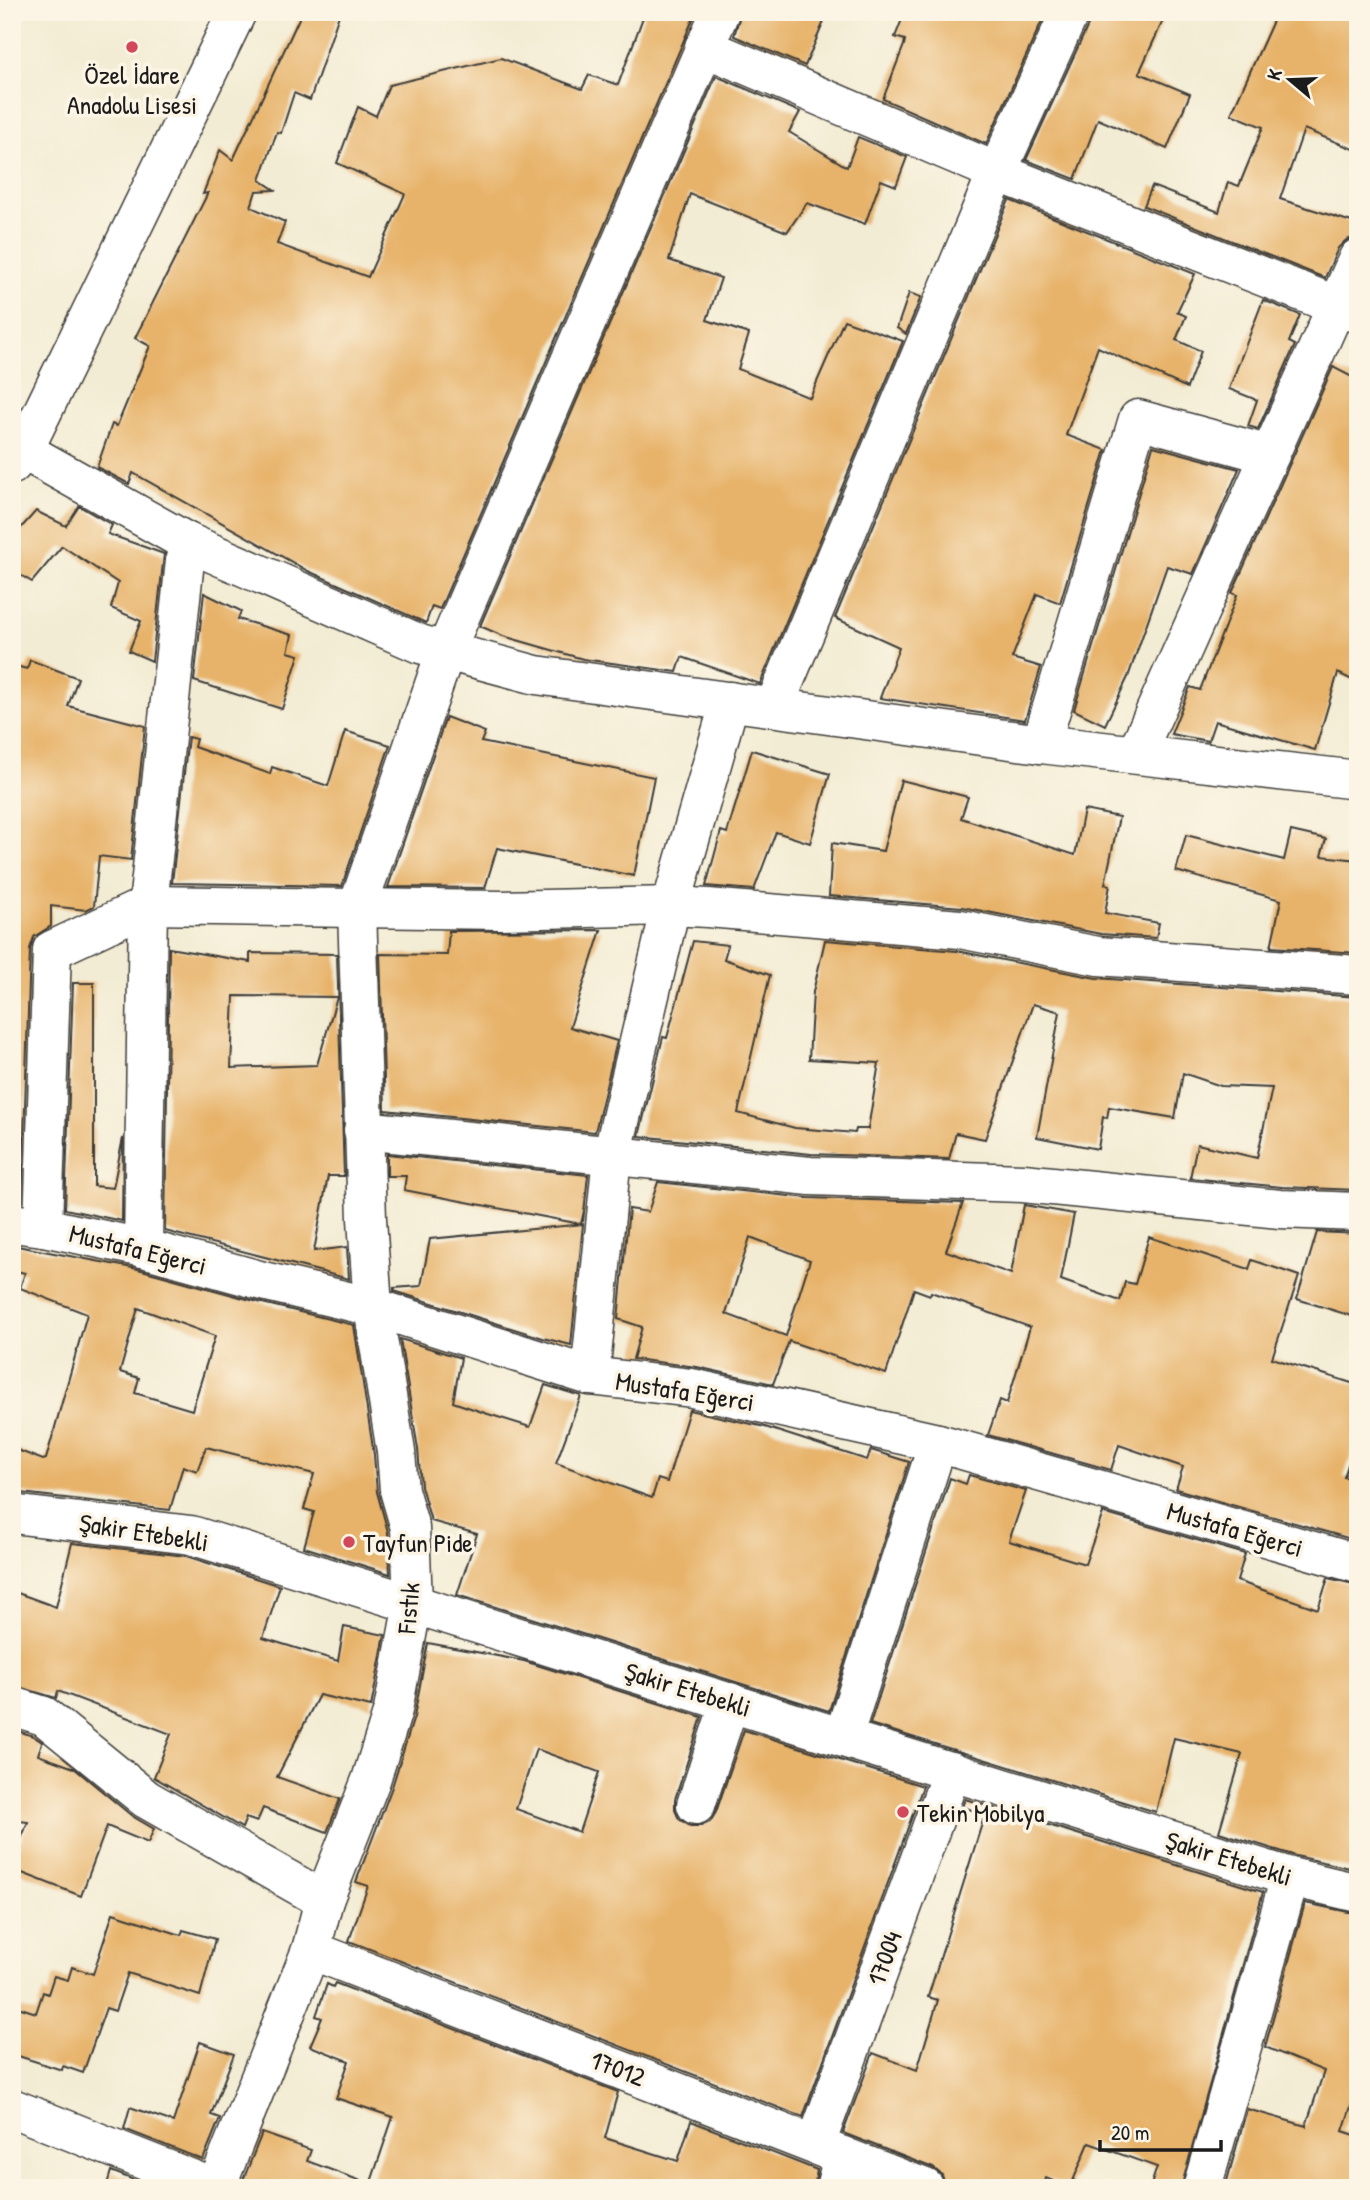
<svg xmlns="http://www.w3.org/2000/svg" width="1370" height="2200" font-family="'Patrick Hand',sans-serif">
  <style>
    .building { fill: #e7b36b; fill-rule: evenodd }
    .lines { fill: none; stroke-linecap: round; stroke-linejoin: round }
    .minor-casing { stroke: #3c3b38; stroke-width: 41 }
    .tertiary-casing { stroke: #3c3b38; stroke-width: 41 }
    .minor { stroke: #fff; stroke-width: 38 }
    .tertiary { stroke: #fff; stroke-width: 38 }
    .poi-dot { fill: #d1495b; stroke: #fcf5e5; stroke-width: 2.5 }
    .labels { text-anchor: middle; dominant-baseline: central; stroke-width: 7; stroke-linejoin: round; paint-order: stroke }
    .poi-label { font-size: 26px; fill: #1c1c1c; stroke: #fcf5e5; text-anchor: start }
    .street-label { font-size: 26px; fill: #1c1c1c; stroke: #fcf5e5 }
  </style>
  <rect width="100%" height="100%" fill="#fcf5e5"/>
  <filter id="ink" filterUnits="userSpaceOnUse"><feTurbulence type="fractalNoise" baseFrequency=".0143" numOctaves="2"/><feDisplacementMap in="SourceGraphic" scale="14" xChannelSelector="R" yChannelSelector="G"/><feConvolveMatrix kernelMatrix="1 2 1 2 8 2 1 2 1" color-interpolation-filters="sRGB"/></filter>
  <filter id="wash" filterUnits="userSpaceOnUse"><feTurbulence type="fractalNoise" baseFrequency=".00686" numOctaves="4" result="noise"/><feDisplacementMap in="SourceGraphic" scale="28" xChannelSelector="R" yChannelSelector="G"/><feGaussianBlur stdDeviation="1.57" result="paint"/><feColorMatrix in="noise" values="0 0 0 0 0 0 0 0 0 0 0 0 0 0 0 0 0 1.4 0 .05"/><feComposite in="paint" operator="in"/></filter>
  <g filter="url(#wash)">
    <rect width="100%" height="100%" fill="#f3ecd4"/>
    <g id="blocks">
      <!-- building -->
      <g class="building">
        <polygon points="302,12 340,12 310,100 294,93 281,133 277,132 260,180 275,190 256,191 251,207 285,222 277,244 368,277 405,194 337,163 358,107 376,116 389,85 501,58 582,89 589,75 618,85 645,12 696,12 440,609 432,606 426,623 308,571 133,473 129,484 97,467 112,424 117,426 150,346 135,338 208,193 203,194 220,150 233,160"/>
        <polygon points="741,12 828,12 805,66 734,36"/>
        <polygon points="905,12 1046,12 986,144 883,99 904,45 905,40 895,37"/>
        <polygon points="1091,12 1167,12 1139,73 1190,94 1167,149 1098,119 1075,179 1026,160 1090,21"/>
        <polygon points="1277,12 1358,12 1358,151 1304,129 1280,199 1358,224 1358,236 1346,240 1338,248 1325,278 1144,206 1152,186 1219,212 1228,182 1239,186 1263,127 1231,114"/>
        <polygon points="716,76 800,112 789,132 847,167 858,137 907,157 896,186 881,180 865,224 807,203 787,232 690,194 669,260 721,278 707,320 749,334 738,369 810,398 844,320 903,341 760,684 682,657 677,672 583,659 503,636 480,626"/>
        <polygon points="1009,200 1195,274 1177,312 1186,316 1176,340 1201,351 1187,388 1098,347 1066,435 1106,450 1060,603 1037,594 1012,658 1041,667 1025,720 880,698 899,647 835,618"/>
        <polygon points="909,293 921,297 906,334 897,328"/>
        <polygon points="1263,300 1300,315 1289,342 1295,345 1258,429 1248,426 1257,400 1229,389"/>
        <polygon points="1333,367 1358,380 1358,683 1338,673 1315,750 1215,721 1208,741 1171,734 1190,687 1200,690 1237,595 1232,593"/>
        <polygon points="1153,446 1239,469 1193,574 1167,566 1128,677 1105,725 1074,710"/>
        <polygon points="79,506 112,525 108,534 164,554 152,661 129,651 141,621 111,608 118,583 62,546 32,582 12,570 12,538 36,511 66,526"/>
        <polygon points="204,593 241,611 238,619 292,635 288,652 299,655 282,709 194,681"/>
        <polygon points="30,660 78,678 68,706 145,726 131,860 99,856 94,906 86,910 51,906 51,926 34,937 30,949 22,1202 12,1202 12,665 27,669"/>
        <polygon points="446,717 485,732 481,742 654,777 634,876 497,848 485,888 388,887"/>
        <polygon points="345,731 390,745 342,886 172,883 188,737 196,739 194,747 270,774 272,767 328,786"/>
        <polygon points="752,750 830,774 810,843 776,832 754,890 706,886 721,831 727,833"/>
        <polygon points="901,780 968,797 961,818 1075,855 1084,810 1119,817 1105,884 1110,885 1105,913 1159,923 1156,938 1101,934 962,907 829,896 832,843 883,851"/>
        <polygon points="1291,831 1326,839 1321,856 1358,860 1358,953 1271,947 1281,900 1176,871 1186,835 1284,860"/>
        <polygon points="601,930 570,1027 617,1041 595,1132 385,1110 380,954 447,955 449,931"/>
        <polygon points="825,940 957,951 1096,978 1358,997 1358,1190 1282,1187 1190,1178 1197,1144 1257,1158 1272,1088 1221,1086 1183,1073 1175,1118 1109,1107 1107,1118 1103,1117 1098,1149 1037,1137 1060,1012 1033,1004 985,1139 956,1133 949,1159 811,1154 639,1136 663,1037 667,1038 693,941 728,945 724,959 770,975 738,1113 795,1128 855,1133 856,1129 868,1129 879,1063 809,1059 813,992"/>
        <path d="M169,948L250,962V953L337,954L344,1176H328L314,1251L347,1247L349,1279L165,1231ZM234,996L337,997L317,1065L231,1068Z"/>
        <polygon points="73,983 94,983 94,1186 113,1188 123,1138 122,1221 65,1209"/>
        <polygon points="387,1154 588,1175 583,1222 584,1211 581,1224 404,1190 406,1176 387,1176"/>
        <path d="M658,1182L808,1198L963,1203L946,1251L1011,1274L1024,1205L1074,1214L1061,1280L1120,1301L1125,1282L1135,1284L1149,1237L1249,1269L1252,1260L1299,1276L1272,1358L1358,1385V1435L1344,1477L1358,1481V1541L1176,1489L1183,1467L1119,1445L1111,1470L988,1435L1000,1400L1007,1403L1030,1327L931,1292L930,1295L914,1289L886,1374L789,1341L773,1384L697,1367L633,1359L642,1327L618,1319L629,1209L648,1212ZM750,1237L810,1260L786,1336L726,1314Z"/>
        <polygon points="583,1224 571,1345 543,1338 394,1291 394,1288 421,1286 430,1239"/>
        <polygon points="1317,1232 1358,1234 1358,1318 1297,1299"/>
        <path d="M12,1245L138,1269L258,1302L354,1325L374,1455L377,1492L388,1532L390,1574L304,1547L314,1512L304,1509L314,1474L206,1447L197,1471L183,1466L170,1510L21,1493L12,1490V1448L43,1460L46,1459L87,1314L20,1288L25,1273L12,1270ZM138,1308L215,1336L192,1410L135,1393L139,1378L120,1372Z"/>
        <polygon points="400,1339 461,1358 453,1402 488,1414 530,1427 545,1385 581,1396 556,1463 652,1498 658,1479 667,1482 689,1410 765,1427 867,1460 871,1450 909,1462 829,1711 457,1595 477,1534 431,1521 421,1486 418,1449"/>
        <polygon points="969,1475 1026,1491 1009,1541 1085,1564 1103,1513 1245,1554 1237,1581 1318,1609 1328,1578 1358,1585 1358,1870 1296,1856 1219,1832 1242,1754 1174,1738 1156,1812 870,1724 950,1478 966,1484"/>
        <polygon points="72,1543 186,1556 280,1586 263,1638 338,1661 344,1627 385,1635 371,1707 319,1695 277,1777 340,1799 327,1832 263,1808 257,1822 246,1818 242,1828 154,1777 171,1734 58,1691 56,1698 12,1685 12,1591 56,1607"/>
        <path d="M428,1643L524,1661L702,1717L675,1799V1810L679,1819L690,1826H701L710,1822L716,1812L744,1730L923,1786L803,2117L349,1941L368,1886L356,1882L392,1787L414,1717ZM536,1749L599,1772L579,1832L516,1809Z"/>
        <polygon points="12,1729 33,1736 42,1742 38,1755 74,1768 132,1816 154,1829 148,1843 107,1826 81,1896 12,1869 12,1861 28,1822 12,1820"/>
        <polygon points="965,1799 1263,1892 1181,2188 1150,2188 1157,2167 1089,2143 1070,2188 1046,2178 1043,2188 946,2188 942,2175 933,2168 843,2133 873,2053 917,2070 938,2000 928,1997 985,1814 962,1807"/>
        <polygon points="1305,1903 1358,1914 1358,2085 1343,2131 1358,2136 1358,2188 1225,2188 1247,2109 1306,2126 1324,2071 1265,2047"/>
        <polygon points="113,1913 181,1935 183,1930 215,1939 200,1996 128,1973 115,2011 106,2008 83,2073 63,2066 62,2070 12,2054 12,2005 36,2013 43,1992 48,1994 54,1976 68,1980 72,1967 93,1974"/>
        <polygon points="335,1983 618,2092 605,2138 678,2161 691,2121 817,2170 814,2188 369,2188 393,2117 336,2098 349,2061 310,2046 322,2018 316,2016 327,1984 333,1987"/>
        <polygon points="200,2042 234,2054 211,2115 220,2118 203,2160 124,2129 130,2107 173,2122"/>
        <polygon points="262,2133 311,2150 307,2161 369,2184 368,2188 240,2188"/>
        <polygon points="111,2171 154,2188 106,2188"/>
      </g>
    </g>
  </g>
  <g filter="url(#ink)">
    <use href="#blocks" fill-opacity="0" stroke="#3c3b38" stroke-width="2"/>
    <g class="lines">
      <defs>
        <g id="minor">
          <polyline points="704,47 997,172 1358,314"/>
          <polyline points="12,465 24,450 237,12"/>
          <polyline points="774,707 997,172 1070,12"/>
          <polyline points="1041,744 1138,419 1270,455"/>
          <polyline points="1136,754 1358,258"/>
          <polyline points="363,1130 810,1176 1023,1183 1280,1209 1358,1212"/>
          <polyline points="12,1223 43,1227 143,1248 263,1281 373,1307 590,1376 692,1388 938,1443 1358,1564"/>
          <polyline points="43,1227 52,950 148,905 501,910 671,906 708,908 960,929 1098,956 1358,975"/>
          <polyline points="143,1248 148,905 187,542"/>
          <polyline points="590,1376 612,1156 671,906 730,701"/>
          <polyline points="12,1514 191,1535 1290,1877 1358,1893"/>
          <polyline points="12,1706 44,1716 146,1799 324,1900 311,1950 216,2188"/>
          <polyline points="843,1737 938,1443"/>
          <polyline points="696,1805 730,1702"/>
          <polyline points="324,1900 371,1780 393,1710 413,1603 410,1528 399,1490 396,1452 373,1307 367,1219 357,909 446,650 720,12"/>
          <polyline points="311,1950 925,2188"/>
          <polyline points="12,2108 214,2188"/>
          <polyline points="816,2144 952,1771"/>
          <polyline points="835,2188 843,2156"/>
          <polyline points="1202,2188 1290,1877"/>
        </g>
        <polyline id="tertiary" points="12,444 187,542 420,644 536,675 1041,744 1358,780"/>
      </defs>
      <!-- minor casing -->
      <use href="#minor" class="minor-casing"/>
      <!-- tertiary casing -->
      <use href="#tertiary" class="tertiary-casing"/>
      <!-- minor -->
      <use href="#minor" class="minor"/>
      <!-- tertiary -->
      <use href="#tertiary" class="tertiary"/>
    </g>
  </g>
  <!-- markers -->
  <g class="poi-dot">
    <circle cx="132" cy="47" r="7"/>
    <circle cx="349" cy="1542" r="7"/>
    <circle cx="903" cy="1812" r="7"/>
  </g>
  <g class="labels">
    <!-- poi labels -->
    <g class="poi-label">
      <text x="132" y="74" text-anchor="middle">Özel İdare<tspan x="132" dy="30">Anadolu Lisesi</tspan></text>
      <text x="363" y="1542">Tayfun Pide</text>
      <text x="917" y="1812">Tekin Mobilya</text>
    </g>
    <!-- street labels -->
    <g class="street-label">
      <text transform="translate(138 1249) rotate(14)">Mustafa Eğerci</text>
      <text transform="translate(685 1391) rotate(9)">Mustafa Eğerci</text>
      <text transform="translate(1235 1529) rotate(16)">Mustafa Eğerci</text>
      <text transform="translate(144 1532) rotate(9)">Şakir Etebekli</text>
      <text transform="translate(408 1608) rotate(-85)">Fıstık</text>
      <text transform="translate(688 1689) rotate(17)">Şakir Etebekli</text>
      <text transform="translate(1229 1858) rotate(17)">Şakir Etebekli</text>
      <text transform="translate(884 1958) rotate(-70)">17004</text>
      <text transform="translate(618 2068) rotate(21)">17012</text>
    </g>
  </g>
  <!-- margin -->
  <rect width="1370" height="2200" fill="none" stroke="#fcf5e5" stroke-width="42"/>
  <!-- north arrow -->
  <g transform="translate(1290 80) rotate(289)" stroke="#fcf5e5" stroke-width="5" paint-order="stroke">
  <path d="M0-5L12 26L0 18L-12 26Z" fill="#1c1c1c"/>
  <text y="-10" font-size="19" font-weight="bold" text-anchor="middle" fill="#1c1c1c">K</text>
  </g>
  <!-- scale -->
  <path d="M1100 2140v10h121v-10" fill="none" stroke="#1c1c1c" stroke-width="3.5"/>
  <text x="1111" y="2140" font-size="21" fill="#1c1c1c" stroke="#fcf5e5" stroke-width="5" paint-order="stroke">20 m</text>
</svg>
